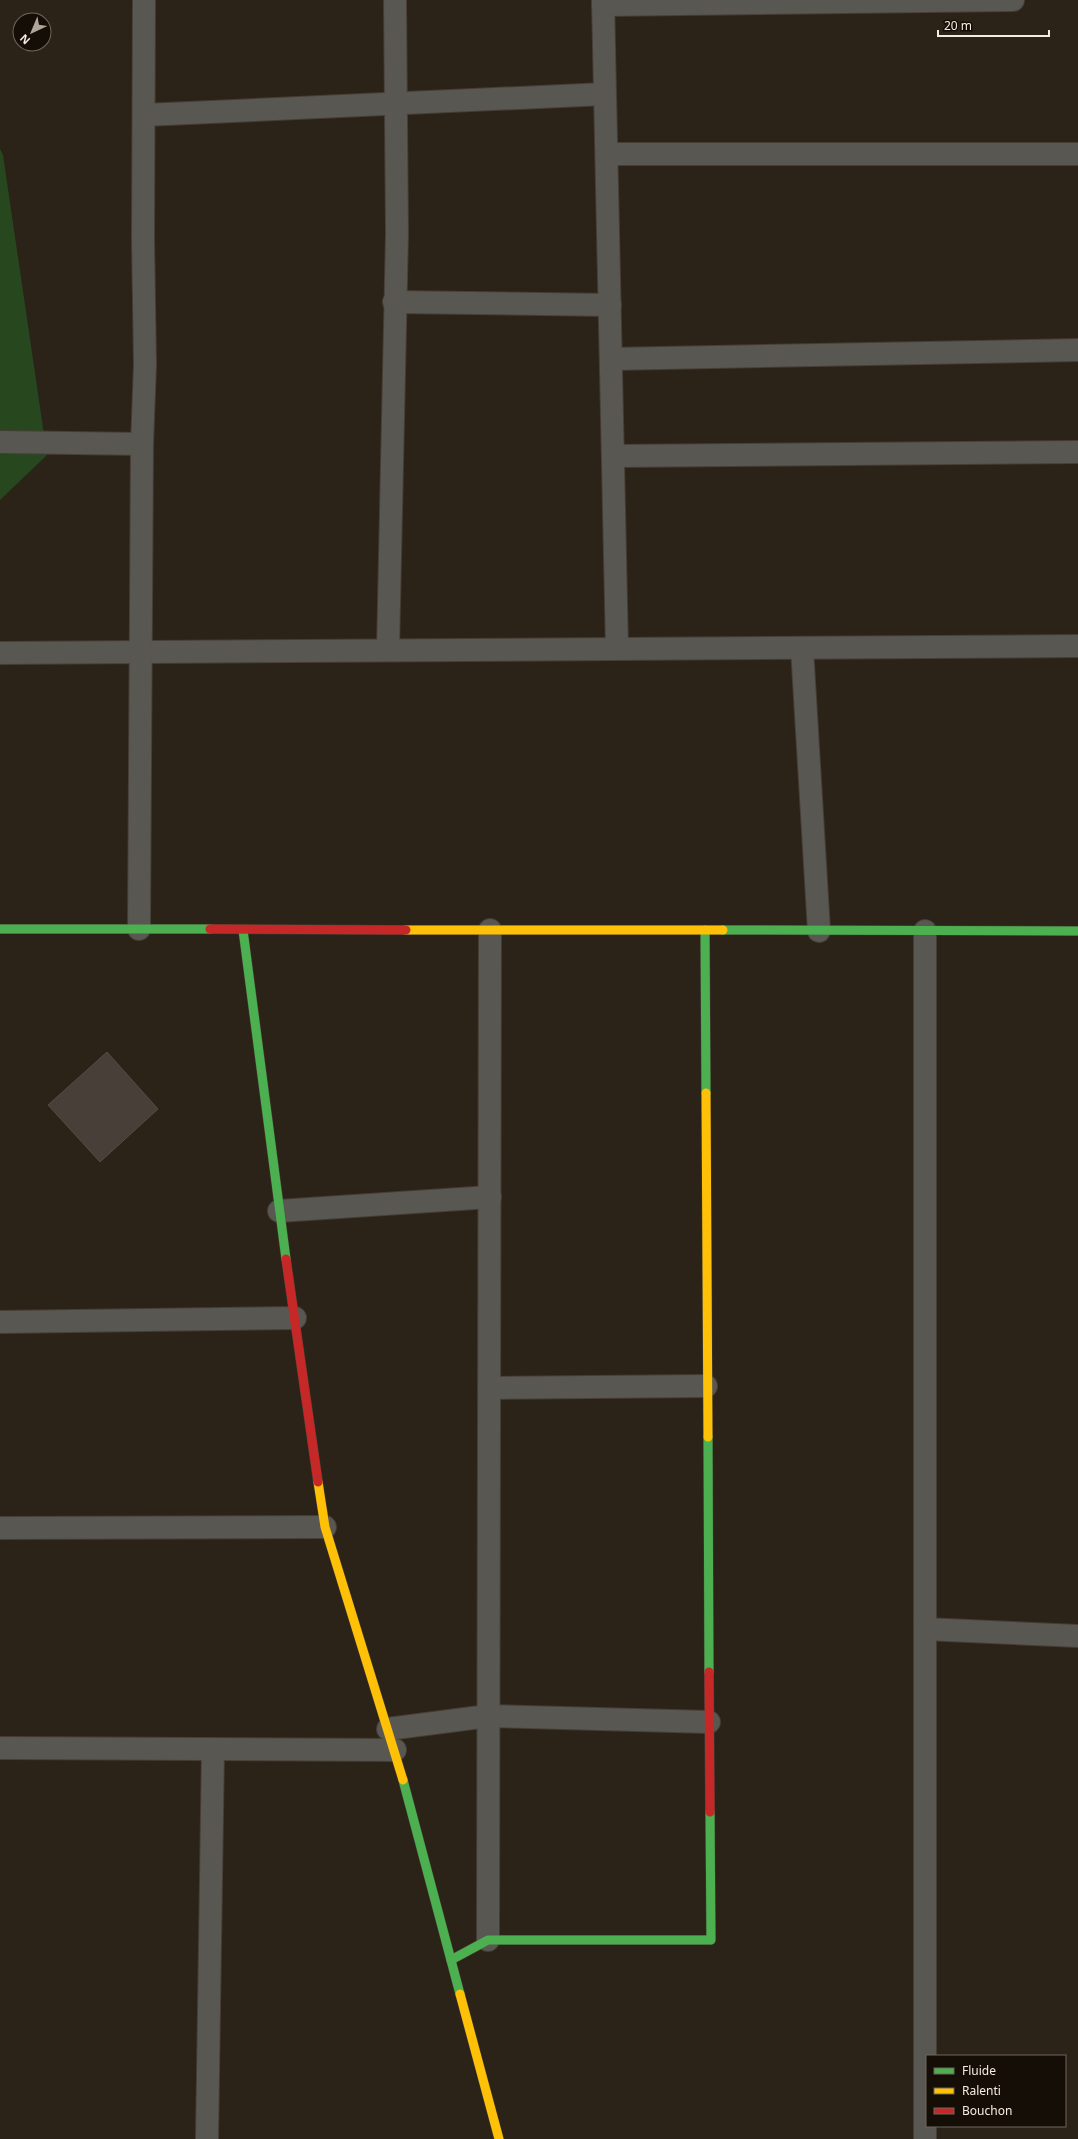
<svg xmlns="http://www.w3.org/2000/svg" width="1078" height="2139" font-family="'Noto Sans',sans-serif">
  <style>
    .green { fill: #27481f }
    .building { fill: #484038; stroke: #554c45 }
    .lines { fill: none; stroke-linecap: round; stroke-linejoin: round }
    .street-casing { stroke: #463e36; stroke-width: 24 }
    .fast-casing { stroke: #463e36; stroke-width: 10 }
    .slow-casing { stroke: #463e36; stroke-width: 10 }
    .jam-casing { stroke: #463e36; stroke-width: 10 }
    .street { stroke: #595752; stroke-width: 22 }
    .fast { stroke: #4caf50; stroke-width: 9 }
    .slow { stroke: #ffc107; stroke-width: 9 }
    .jam { stroke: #c62828; stroke-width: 9 }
  </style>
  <rect width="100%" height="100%" fill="#2b2218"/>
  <!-- green -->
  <polygon class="green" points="0,149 3,155 47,455 0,500"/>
  <!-- building -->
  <polygon class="building" points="107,1052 158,1109 100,1162 48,1105"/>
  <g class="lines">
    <defs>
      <g id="street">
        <polyline points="603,0 617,649"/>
        <polyline points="603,5 1013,0"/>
        <polyline points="144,115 605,94"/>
        <polyline points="607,154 1078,154"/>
        <polyline points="394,302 610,305"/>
        <polyline points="611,359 1078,350"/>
        <polyline points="0,442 142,444"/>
        <polyline points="613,456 1078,452"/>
        <polyline points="802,648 819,931"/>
        <polyline points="388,650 397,234 395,0"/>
        <polyline points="0,653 1078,646"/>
        <polyline points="139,929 142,444 145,365 143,239 144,0"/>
        <polyline points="925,931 925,2139"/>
        <polyline points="279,1211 490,1197"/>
        <polyline points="0,1322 295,1318"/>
        <polyline points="489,1388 706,1386"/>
        <polyline points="0,1528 325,1527"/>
        <polyline points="925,1629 1078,1636"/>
        <polyline points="388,1729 488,1716 709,1722"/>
        <polyline points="0,1748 395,1750"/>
        <polyline points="488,1940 490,930"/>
        <polyline points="207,2139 213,1749"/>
      </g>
      <g id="fast">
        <polyline points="0,929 210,929"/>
        <polyline points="243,930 286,1259"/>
        <polyline points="705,930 706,1093"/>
        <polyline points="723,930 1078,931"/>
        <polyline points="708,1437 709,1672"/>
        <polyline points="403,1780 460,1994"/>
        <polyline points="451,1960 488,1940 711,1940 710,1812"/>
      </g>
      <g id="slow">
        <polyline points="406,930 723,930"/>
        <polyline points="706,1093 708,1437"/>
        <polyline points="318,1482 325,1527 403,1780"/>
        <polyline points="460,1994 499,2139"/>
      </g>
      <g id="jam">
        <polyline points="210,929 406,930"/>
        <polyline points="286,1259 318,1482"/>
        <polyline points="709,1672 710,1812"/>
      </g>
    </defs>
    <!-- street casing -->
    <use href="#street" class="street-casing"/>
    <!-- fast casing -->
    <use href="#fast" class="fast-casing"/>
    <!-- slow casing -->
    <use href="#slow" class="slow-casing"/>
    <!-- jam casing -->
    <use href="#jam" class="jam-casing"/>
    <!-- street -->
    <use href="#street" class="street"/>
    <!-- fast -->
    <use href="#fast" class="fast"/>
    <!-- slow -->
    <use href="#slow" class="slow"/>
    <!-- jam -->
    <use href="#jam" class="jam"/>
  </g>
  <!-- legend -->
  <rect x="926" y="2055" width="140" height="72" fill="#150e07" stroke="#6f665d"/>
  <rect x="934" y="2068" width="20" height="6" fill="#4caf50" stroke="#6f665d"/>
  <text x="962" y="2075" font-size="12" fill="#f6ebdf">Fluide</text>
  <rect x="934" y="2088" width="20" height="6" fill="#ffc107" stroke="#6f665d"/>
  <text x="962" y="2095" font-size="12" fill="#f6ebdf">Ralenti</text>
  <rect x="934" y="2108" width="20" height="6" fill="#c62828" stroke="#6f665d"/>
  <text x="962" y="2115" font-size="12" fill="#f6ebdf">Bouchon</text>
  <!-- north arrow -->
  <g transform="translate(32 32) rotate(224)"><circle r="19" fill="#150e07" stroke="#6f665d"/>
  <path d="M0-3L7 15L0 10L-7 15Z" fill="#afa599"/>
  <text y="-6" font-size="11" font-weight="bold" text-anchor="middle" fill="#f6ebdf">N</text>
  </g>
  <!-- scale -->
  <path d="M938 30v6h111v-6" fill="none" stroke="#f6ebdf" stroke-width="2"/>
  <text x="944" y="30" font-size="12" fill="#f6ebdf" stroke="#150e07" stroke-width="3" paint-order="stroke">20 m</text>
</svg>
